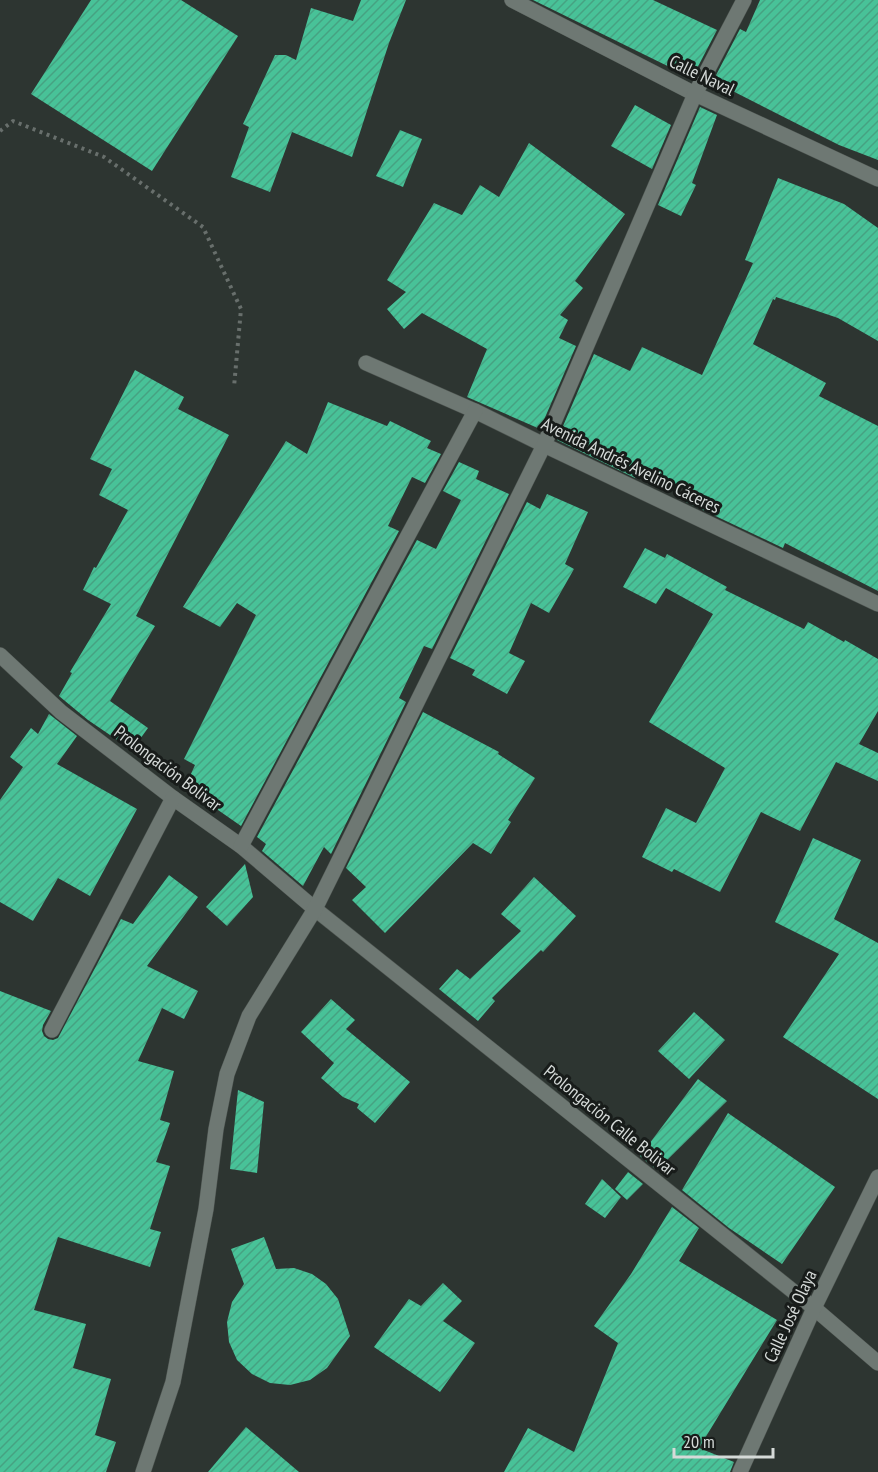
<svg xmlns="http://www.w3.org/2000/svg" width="878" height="1472" font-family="'PT Sans Narrow',sans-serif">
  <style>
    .building { fill: url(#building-hatch) }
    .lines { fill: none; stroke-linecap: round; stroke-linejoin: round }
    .minor-casing { stroke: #4b524e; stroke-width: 16 }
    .path { stroke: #686f6c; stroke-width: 4; stroke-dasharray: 3 4.5; stroke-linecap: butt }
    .minor { stroke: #6e7873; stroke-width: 15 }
    .labels { text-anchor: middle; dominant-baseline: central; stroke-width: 6; stroke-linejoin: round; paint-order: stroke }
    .street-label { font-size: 18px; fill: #d5dad8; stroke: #181c1a }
  </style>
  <defs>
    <pattern id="building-hatch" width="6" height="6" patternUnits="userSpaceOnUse" patternTransform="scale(1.5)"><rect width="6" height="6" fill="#48c298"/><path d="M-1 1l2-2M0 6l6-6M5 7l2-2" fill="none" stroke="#46a282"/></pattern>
  </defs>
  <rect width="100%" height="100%" fill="#2d3531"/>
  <!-- building -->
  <g class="building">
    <polygon points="91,0 181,0 238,36 152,171 31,94"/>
    <polygon points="361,0 406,0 389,43 352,157 292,132 270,192 231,177 249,127 243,124 275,55 286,55 296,60 311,8 353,21"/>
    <polygon points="533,0 653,0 717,30 692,78"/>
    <polygon points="760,0 878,0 878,160 839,145 713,81 740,29 746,32"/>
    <polygon points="635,105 671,125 652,169 611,146"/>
    <polygon points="700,107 717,115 692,183 696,185 681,216 658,205"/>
    <polygon points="400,130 422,139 403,187 376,176"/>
    <polygon points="529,143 625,214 575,281 583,288 560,315 568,320 559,338 576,346 540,429 467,397 487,349 422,313 404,329 387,309 406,292 387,280 434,203 462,215 480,185 499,197"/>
    <polygon points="778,178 844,204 878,228 878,341 838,318 776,297 775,300 773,299 753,344 826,383 819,396 878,426 878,591 785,543 783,548 686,502 692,490 639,470 635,478 557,440 594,354 630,371 642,347 702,375 753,263 745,260"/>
    <polygon points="135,370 184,397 178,409 229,435 136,616 155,626 110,701 148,728 132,750 88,720 59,696 72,673 70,672 111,604 83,590 94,567 96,568 128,510 99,495 112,469 90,459"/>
    <polygon points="328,402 387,426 390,421 431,441 427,448 441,454 425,483 412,477 388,526 399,531 241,826 185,787 195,765 184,759 256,615 237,603 220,627 183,607 286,441 307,454"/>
    <polygon points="459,462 479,471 476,479 509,494 432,649 424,646 399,698 406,702 331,854 324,847 303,886 262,851 266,844 257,837 417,540 436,549 461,500 443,491"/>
    <polygon points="547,494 588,512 565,564 574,569 549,613 531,603 509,653 525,661 507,694 472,675 475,670 450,658 527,502 540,509"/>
    <polygon points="645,548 665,558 667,554 727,587 725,590 804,629 808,622 844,642 845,640 878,659 878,711 859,744 878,753 878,781 836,762 800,831 761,812 720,892 674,869 672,872 642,857 666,808 696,823 725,768 649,722 713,614 666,588 656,604 623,587"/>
    <polygon points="423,712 499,752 498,754 535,778 508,820 511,822 491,854 473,843 385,933 352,900 366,887 346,868"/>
    <polygon points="49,714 77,736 57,764 137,809 90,896 58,878 33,921 0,902 0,800 23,767 10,757 31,728 38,734"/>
    <polygon points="813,838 861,860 834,919 878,943 878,1099 783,1037 839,954 775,922"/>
    <polygon points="245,864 253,897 227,926 206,907"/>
    <polygon points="169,875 198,897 147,966 198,991 184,1019 162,1008 138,1061 174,1071 160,1120 170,1123 156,1162 170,1166 150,1229 161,1232 150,1267 58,1237 34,1310 86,1324 73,1368 111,1379 95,1435 116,1442 106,1472 0,1472 0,991 51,1011 43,1025 42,1031 44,1036 48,1039 53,1040 58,1038 121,919 133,924"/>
    <polygon points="534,877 576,916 543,952 541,950 492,998 495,1001 478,1021 439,989 457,969 470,979 521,931 501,914"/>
    <polygon points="331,999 355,1020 346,1029 410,1082 375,1123 357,1108 359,1104 343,1097 321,1078 334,1063 301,1032"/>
    <polygon points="694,1012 725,1040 689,1079 658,1051"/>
    <polygon points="698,1079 727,1101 657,1170 640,1156"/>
    <polygon points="238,1090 264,1102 257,1173 230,1169"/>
    <polygon points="728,1113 835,1187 782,1264 729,1228 682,1190"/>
    <polygon points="628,1172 643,1184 627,1200 615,1189"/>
    <polygon points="602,1179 621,1197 605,1218 585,1204"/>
    <polygon points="672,1207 699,1228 679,1261 777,1320 699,1448 734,1462 730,1472 504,1472 528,1428 574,1452 618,1343 594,1326 631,1274"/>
    <polygon points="264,1237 276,1269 294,1268 312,1274 326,1284 338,1299 350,1336 327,1368 310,1380 290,1385 270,1383 252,1374 237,1360 229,1342 227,1322 232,1302 244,1284 231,1249"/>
    <polygon points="443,1283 462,1301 443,1321 475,1343 440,1392 374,1347 409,1299 421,1306"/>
    <polygon points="246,1427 299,1472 208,1472"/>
  </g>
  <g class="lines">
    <defs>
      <g id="minor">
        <polyline points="512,0 695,94 878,179"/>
        <polyline points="366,363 475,411 544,445 878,604"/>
        <polyline points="0,655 61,712 173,798 241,846 315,909 814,1308 878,1363"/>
        <polyline points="241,846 475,411"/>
        <polyline points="52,1030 173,798"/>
        <polyline points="143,1472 173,1382 206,1209 216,1129 227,1074 249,1016 315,909 544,445 695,94 744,0"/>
        <polyline points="740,1472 814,1308 878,1177"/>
      </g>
    </defs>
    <!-- minor casing -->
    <use href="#minor" class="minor-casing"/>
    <!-- path -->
    <polyline class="path" points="0,131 13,121 104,157 203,227 241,309 234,387"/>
    <!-- minor -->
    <use href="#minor" class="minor"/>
  </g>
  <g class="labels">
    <!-- street labels -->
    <g class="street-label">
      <text transform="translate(702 75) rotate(26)">Calle Naval</text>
      <text transform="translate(631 465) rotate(26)">Avenida Andrés Avelino Cáceres</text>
      <text transform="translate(168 768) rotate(37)">Prolongación Bolivar</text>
      <text transform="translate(610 1120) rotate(39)">Prolongación Calle Bolivar</text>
      <text transform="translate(790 1316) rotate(-65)">Calle José Olaya</text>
    </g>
  </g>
  <!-- scale -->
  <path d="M674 1448v9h99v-9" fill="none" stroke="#d5dad8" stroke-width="3"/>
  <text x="683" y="1448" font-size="18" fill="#d5dad8" stroke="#181c1a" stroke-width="4.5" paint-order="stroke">20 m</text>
</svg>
